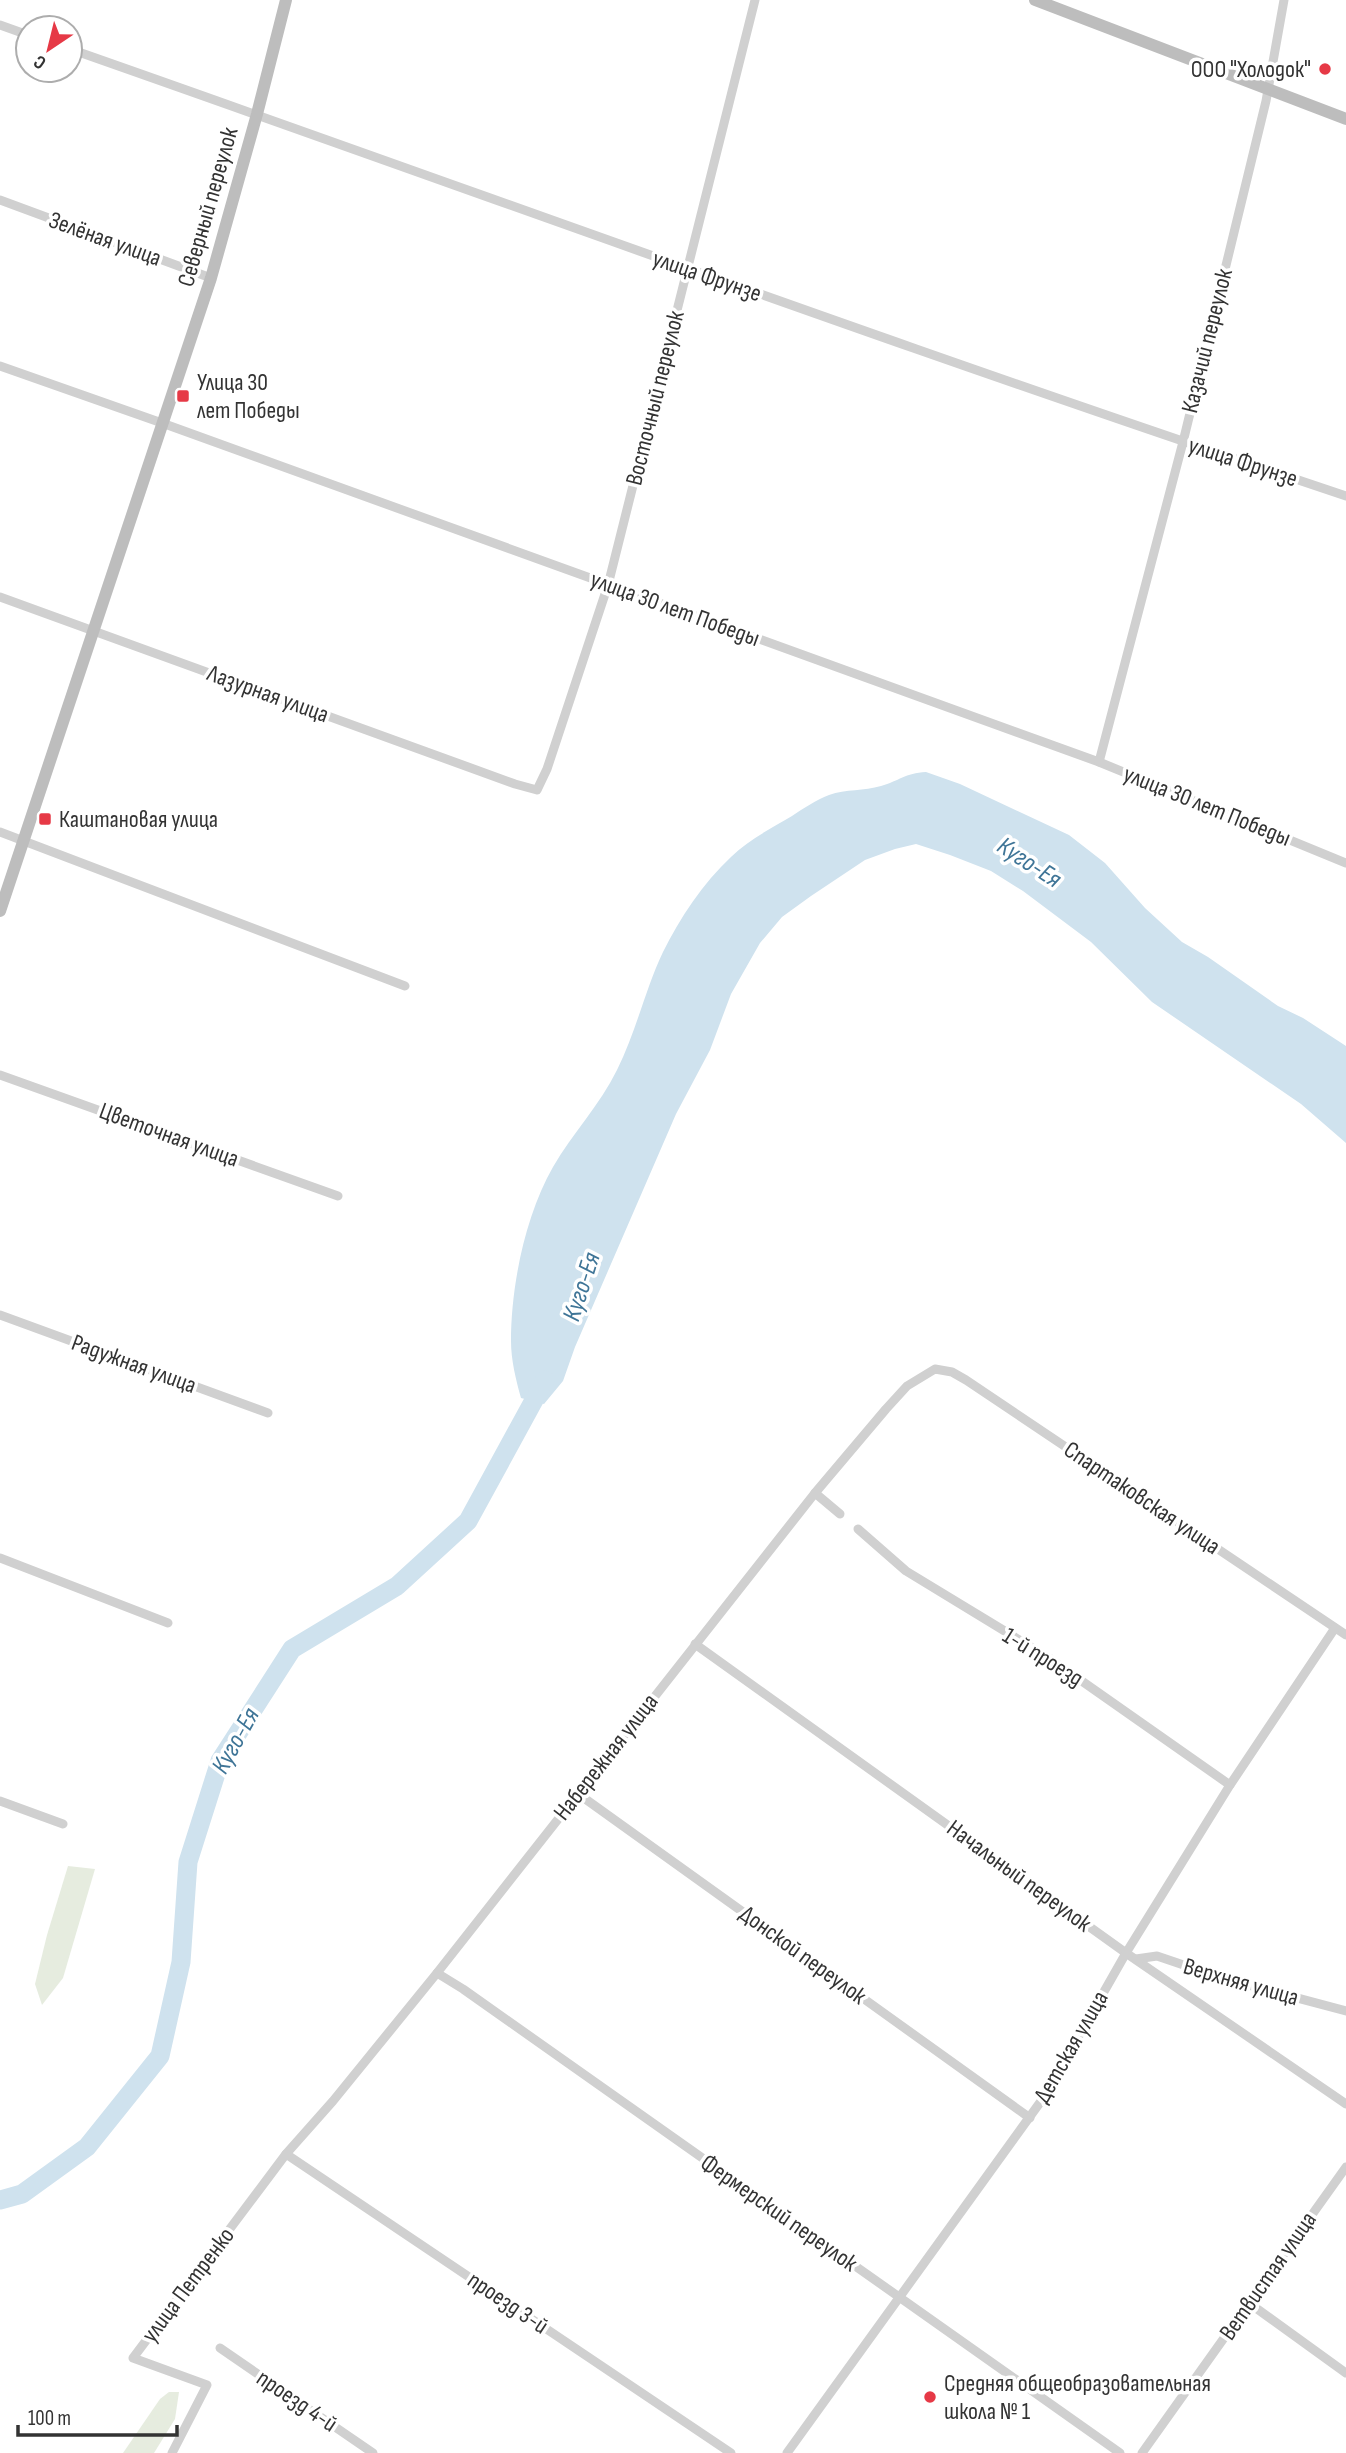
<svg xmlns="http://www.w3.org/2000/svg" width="1346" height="2453" font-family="'Sofia Sans Condensed',sans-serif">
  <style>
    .green { fill: #e6ecdf }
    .water { fill: #cfe2ee }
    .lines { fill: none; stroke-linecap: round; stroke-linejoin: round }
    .river { stroke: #cfe2ee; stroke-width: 19 }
    .street { stroke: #d0d0d0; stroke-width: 9 }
    .secondary { stroke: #bdbdbd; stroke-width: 12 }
    .poi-dot { fill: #e63946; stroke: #fff; stroke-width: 2.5 }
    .labels { text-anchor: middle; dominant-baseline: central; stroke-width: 7; stroke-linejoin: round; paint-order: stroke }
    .poi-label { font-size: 24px; fill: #333; stroke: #fff; text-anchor: start }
    .street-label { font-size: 24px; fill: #333; stroke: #fff }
    .water-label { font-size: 26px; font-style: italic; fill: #3f7597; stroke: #fff }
  </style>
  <rect width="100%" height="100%" fill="#fff"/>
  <!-- green -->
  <g class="green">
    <polygon points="68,1866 95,1869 63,1978 42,2005 35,1984 47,1935"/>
    <polygon points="169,2392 179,2392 175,2419 154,2453 123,2453 160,2399"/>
  </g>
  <!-- water -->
  <path class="water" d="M926,772L960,784L1069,835L1105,863L1145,908L1182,942L1208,957L1278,1006L1303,1018L1346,1046V1143L1301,1104L1152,1002L1091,942L1023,891L991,871L950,855L916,844L895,849L865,860L811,896L782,917L760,943L731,994L710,1050L676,1114L575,1347L563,1381L544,1404L521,1398C516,1380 511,1360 511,1341C511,1286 525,1216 553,1167C572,1134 600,1105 617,1070C636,1032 645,990 663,952C680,918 703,883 731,857C748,840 772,828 792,816C804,808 816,800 829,795C846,789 864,791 881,786C899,781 905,773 926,772Z"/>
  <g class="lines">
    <!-- river -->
    <polyline class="river" points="0,2200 22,2194 87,2147 160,2056 181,1962 188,1862 220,1761 292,1649 397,1586 468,1521 545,1380"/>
    <!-- street -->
    <g class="street">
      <polyline points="0,25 28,35"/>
      <path d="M70,49C495,198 918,354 1346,496"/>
      <polyline points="0,200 211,278"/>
      <polyline points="0,366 162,423 1099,762 1346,863"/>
      <polyline points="0,597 515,784 537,790 547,769 608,585 755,0"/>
      <polyline points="1099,762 1183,442 1266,101 1284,0"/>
      <polyline points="0,832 405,986"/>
      <polyline points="0,1075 338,1196"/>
      <polyline points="0,1315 268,1413"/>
      <polyline points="815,1493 840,1514"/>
      <polyline points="858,1529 906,1571 1049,1658 1230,1785"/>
      <polyline points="0,1558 168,1623"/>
      <polyline points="695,1644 1126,1953 1346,2104"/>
      <polyline points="577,1793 1030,2118"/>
      <polyline points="0,1801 63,1824"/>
      <polyline points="1136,1959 1157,1956 1222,1978 1346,2011"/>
      <polyline points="437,1973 463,1989 1120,2453"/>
      <polyline points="286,2154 731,2453"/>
      <polyline points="1249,2303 1346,2373"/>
      <polyline points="220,2348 373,2453"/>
      <polyline points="172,2453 207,2385 133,2358 286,2154 333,2101 437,1973 815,1493 886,1409 907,1386 935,1369 952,1372 966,1380 1346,1635"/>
      <polyline points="787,2453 1044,2097 1126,1953 1230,1785 1335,1628"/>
      <polyline points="1142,2453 1346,2167"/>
    </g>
    <!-- secondary -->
    <g class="secondary">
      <polyline points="1035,0 1346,119"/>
      <polyline points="0,911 211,278 257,114 286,0"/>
    </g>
  </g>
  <!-- markers -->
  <g class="poi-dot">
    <circle cx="1325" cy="69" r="7"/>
    <rect x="176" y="389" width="14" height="14" rx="3.5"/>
    <rect x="38" y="812" width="14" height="14" rx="3.5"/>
    <circle cx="930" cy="2397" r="7"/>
  </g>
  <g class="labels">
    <!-- poi labels -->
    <g class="poi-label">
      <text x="1311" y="69" text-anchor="end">ООО "Холодок"</text>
      <text x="197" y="382">Улица 30<tspan x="197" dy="28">лет Победы</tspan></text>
      <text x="59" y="819">Каштановая улица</text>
      <text x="944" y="2383">Средняя общеобразовательная<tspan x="944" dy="28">школа № 1</tspan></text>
    </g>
    <!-- street labels -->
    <g class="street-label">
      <text transform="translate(208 207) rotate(-74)">Северный переулок</text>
      <text transform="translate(105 239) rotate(20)">Зелёная улица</text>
      <text transform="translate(707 276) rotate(19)">улица Фрунзе</text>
      <text transform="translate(1207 341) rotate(-76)">Казачий переулок</text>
      <text transform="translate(655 398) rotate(-76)">Восточный переулок</text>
      <text transform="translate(1243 462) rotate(18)">улица Фрунзе</text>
      <text transform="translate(675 609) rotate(20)">улица 30 лет Победы</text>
      <text transform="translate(268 694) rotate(20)">Лазурная улица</text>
      <text transform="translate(1207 806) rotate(22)">улица 30 лет Победы</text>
      <text transform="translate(169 1135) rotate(20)">Цветочная улица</text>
      <text transform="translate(134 1364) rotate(20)">Радужная улица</text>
      <text transform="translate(1142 1498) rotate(34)">Спартаковская улица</text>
      <text transform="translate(1043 1657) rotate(32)">1-й проезд</text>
      <text transform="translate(606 1757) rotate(-52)">Набережная улица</text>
      <text transform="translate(1019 1876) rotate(36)">Начальный переулок</text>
      <text transform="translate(803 1955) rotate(36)">Донской переулок</text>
      <text transform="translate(1241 1982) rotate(16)">Верхняя улица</text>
      <text transform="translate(1071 2047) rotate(-60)">Детская улица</text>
      <text transform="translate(779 2213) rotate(35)">Фермерский переулок</text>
      <text transform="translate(1268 2276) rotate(-55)">Ветвистая улица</text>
      <text transform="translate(188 2285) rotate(-53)">улица Петренко</text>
      <text transform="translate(508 2303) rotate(34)">проезд 3-й</text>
      <text transform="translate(297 2401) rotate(34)">проезд 4-й</text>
    </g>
    <!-- water labels -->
    <g class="water-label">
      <text transform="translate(1029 863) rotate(33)">Куго-Ея</text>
      <text transform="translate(582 1287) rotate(-72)">Куго-Ея</text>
      <text transform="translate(236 1741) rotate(-61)">Куго-Ея</text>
    </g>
  </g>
  <!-- north arrow -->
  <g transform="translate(49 49) rotate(215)"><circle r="33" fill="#ffffff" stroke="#adadad" stroke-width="2"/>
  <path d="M0-5L12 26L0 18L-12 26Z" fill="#e63946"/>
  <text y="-10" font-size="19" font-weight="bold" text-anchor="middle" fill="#333333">С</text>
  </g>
  <!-- scale -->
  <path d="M18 2425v10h159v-10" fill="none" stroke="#333333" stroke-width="3.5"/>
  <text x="28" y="2425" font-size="21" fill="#333333" stroke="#ffffff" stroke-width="5" paint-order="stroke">100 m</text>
</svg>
